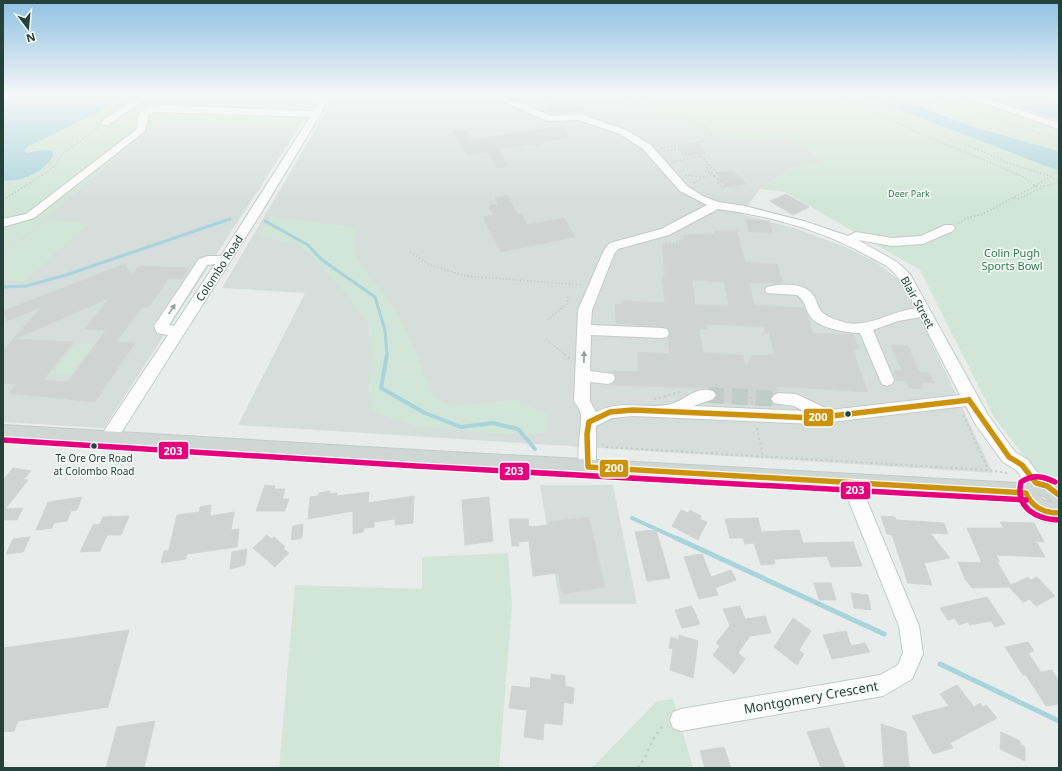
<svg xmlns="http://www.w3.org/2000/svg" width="1062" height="771" font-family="'Noto Sans',sans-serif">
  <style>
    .built { fill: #d6dedb }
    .green { fill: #d1e6d8 }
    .water { fill: #a9d4db }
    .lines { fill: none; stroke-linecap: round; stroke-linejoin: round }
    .stream-far2 { stroke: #a9d4db; stroke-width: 3 }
    .stream-far1 { stroke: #a9d4db; stroke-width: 4 }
    .stream { stroke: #a9d4db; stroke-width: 5 }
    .building { fill: #cfd4d2; stroke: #d1d6d4; fill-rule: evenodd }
    .minor-tunnel { stroke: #c1cbc8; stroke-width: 16; stroke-dasharray: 16 8; stroke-linecap: butt }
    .minor-casing { stroke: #c5cac8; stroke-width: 2 }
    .major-casing { stroke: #c3ccc9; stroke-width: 2 }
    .path-far2 { stroke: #c3ccca; stroke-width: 1.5; stroke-dasharray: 1.5 2; stroke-linecap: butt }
    .path-far1 { stroke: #c3ccca; stroke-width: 2; stroke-dasharray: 2 3; stroke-linecap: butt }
    .path { stroke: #c3ccca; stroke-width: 2.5; stroke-dasharray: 2.5 4; stroke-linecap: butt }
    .minor { fill: #fcfcfc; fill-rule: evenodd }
    .major { fill: #cfd7d5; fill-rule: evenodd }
    .path-bridge { stroke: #c3ccca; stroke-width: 1.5; stroke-dasharray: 1.5 2; stroke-linecap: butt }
    .bus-1-casing { stroke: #f7fbf9; stroke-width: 8 }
    .bus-2-casing { stroke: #f7fbf9; stroke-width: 8 }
    .bus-1 { stroke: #cd920c; stroke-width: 5.5 }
    .bus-2 { stroke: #e5007d; stroke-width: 5.5 }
    .oneway { fill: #909f9b }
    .bus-dot { fill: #24423a; stroke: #f7fbf9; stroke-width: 1.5 }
    .labels { text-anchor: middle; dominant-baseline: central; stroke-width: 3; stroke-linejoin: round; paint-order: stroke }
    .far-park-label { font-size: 9px; fill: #2d7a4b; stroke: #f7fbf9 }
    .bus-label { font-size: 10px; fill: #24423a; stroke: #f7fbf9 }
    .park-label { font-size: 11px; fill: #2d7a4b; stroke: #f7fbf9 }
    .street-label { font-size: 11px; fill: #24423a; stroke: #f7fbf9 }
    .near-street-label { font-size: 13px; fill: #24423a; stroke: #f7fbf9 }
    .line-badge { stroke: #f7fbf9; stroke-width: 1.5 }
    .badge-label { font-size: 11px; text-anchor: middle; font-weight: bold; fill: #fff }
  </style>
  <rect width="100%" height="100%" fill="#e8edeb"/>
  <!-- built -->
  <g class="built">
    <polygon points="336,95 607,95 620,102 761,140 790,137 823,162 788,169 760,189 742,214 794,228 843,246 876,262 904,284 993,473 238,425 305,293 222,288"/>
    <polygon points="158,122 299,127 104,428 3,422 3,253"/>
    <polygon points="540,485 613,485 637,604 560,604"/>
  </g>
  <!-- green -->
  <g class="green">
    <polygon points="3,95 319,95 299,127 158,122 3,253"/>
    <polygon points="607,95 862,95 1059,171 1059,477 1039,476 994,417 920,270 785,192 760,189 788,169 823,162 790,137 761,140 724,139 620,102"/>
    <polygon points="887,95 1059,95 1059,151 980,129"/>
    <path d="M271,216L357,228C356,235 352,245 354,252C360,270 376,282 386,297C407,328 420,362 433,397L455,406L515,400L547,414V433L504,434L416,426L374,412L369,386L373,354L368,323L342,289L310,254L294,244L259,236Z"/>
    <polygon points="47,219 88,225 23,282 3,279 3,255"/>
    <polygon points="76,343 94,344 70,375 52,374"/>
    <polygon points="508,553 512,606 499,768 279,768 295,585 422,589 422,557"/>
    <polygon points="673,699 693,768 592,768 657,701"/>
  </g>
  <!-- water -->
  <g class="water">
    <path d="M3,95H126L97,113L25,148L26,153L44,150L52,151L54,155C43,173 23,181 3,181Z"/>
    <polygon points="862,95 887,95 980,129 1059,151 1059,171"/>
    <polygon points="984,95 1045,95 1048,98 1059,100 1059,120"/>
  </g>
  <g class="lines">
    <!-- stream-far2 -->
    <g class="stream-far2">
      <polyline points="265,221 308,245 322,260 375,297 385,330 387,355"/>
      <polyline points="3,287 26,286 66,275 230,219"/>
    </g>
    <!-- stream-far1 -->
    <g class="stream-far1">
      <polyline points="387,354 381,388 425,413 461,427 493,423 518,429 535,449"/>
      <polyline points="632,518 678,539"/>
    </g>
    <!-- stream -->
    <g class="stream">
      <polyline points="676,538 884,634"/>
      <polyline points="940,664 1059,721"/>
    </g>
  </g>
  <!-- building -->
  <g class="building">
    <polygon points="550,95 555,101 560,100 562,102 570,99 587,109 551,114 537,96"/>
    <polygon points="561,126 569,138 543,142 542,145 536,146 531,144 498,149 508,166 497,168 489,152 467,155 454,132 466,130 472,140"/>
    <polygon points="695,144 699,144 706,153 684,156 678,147"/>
    <polygon points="730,171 734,172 746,184 726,187 717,178 720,178 716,173"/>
    <polygon points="786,194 809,207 793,215 770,201"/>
    <polygon points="507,195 517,214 521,213 527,225 564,218 575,237 501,252 483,217 493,215 489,206 498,204 495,198"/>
    <polygon points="746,220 769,221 772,233 749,232"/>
    <path d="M714,231H737L745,262L777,264L783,283H749L754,305L805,308L813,333L853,335L859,349H852L868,392L776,386L778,392L773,394L770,399L773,404L781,406L709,402L714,400L718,395L714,390L707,388L610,385L614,383L616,377L614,373L608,371L639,372L637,352L670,354L668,338L670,332L668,328L616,323L615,304L622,305V301L665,303L662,276H665L662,244L680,245L679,240H684L683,235L715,234ZM692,280L724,282L729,306L695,305ZM706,324L766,327L762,335L769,332L775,355L768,354V356L752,355L746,368L743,355L703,353L699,329H707Z"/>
    <path d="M125,264L132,276L139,266L189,268L182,279L169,278L149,307H142L116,342L135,343L95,402L9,393L16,384L3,383V351L41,307L7,321L3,311ZM109,298L85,329L106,330L68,382L43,380L73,342L15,339Z"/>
    <polygon points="891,345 908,346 919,372 929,373 934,383 921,382 924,389 909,388 906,381 897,381 893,370 902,371"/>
    <polygon points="13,468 31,471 24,479 28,480 5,509 23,508 17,520 3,520 3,480"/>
    <polygon points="265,485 275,486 274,489 285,489 282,499 289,499 285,511 256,511"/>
    <polygon points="330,491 329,494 337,493 337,496 369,492 368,503 414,496 413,523 395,525 395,519 374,522 374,527 364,528 363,532 353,534 353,511 308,519 310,497 318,496 319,493"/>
    <polygon points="82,497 77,510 71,511 67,521 54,523 52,528 36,530 48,502"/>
    <polygon points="489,497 493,541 465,545 462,500"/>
    <polygon points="211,505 210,516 234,512 231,530 239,529 237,547 187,554 186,559 161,563 164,551 169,550 177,515 199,512 200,507"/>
    <polygon points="681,510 688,513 690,510 701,516 700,519 707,522 698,540 672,526"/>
    <polygon points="129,516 121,535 107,535 100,551 80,552 93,525 100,524 103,517"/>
    <polygon points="881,516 895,517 896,520 944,523 948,534 930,533 950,558 924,563 932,585 908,583 892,535 887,534"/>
    <polygon points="589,517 605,587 562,594 558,573 533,576 529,541 519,542 519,546 512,546 509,519 528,519 529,527 549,525 549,522"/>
    <polygon points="758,518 761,532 799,530 803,543 853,542 862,566 831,567 827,556 774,559 775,564 761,565 754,543 745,544 743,538 730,538 725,519"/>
    <polygon points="1000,522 1034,523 1044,542 1036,541 1045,557 996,555 1000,562 997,562 1011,585 1028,577 1031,580 1037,577 1055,596 1036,606 1029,599 1023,602 1009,587 972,588 965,579 958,562 982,563 967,528 1004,528"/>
    <polygon points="303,524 302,538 291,540 293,526"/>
    <polygon points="656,530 670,578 647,581 635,532"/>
    <polygon points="267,535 272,539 274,537 285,547 283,549 289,553 275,567 253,548"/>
    <polygon points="30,537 23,552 6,554 13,539"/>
    <polygon points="247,549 245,565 230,569 232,552"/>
    <polygon points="702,554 711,577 731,570 736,580 715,588 718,595 699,599 684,557"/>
    <polygon points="814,583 831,583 836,600 819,600"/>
    <polygon points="851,593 868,595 871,610 854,608"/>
    <polygon points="987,597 1005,624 995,627 991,621 970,625 968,622 959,625 955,618 948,620 940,608"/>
    <polygon points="692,606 700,624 682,628 675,610"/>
    <polygon points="740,606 745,619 765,616 771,633 750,636 738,653 745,659 734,674 713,655 720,646 716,643 730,626 723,609"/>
    <polygon points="793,618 811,631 799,650 804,654 797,665 774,647"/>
    <polygon points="129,630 108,707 18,721 14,731 3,732 3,648"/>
    <polygon points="846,631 851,646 865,643 870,652 832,659 823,635"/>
    <polygon points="679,635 698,641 693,678 670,670 673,649 669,648 671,637 679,640"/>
    <polygon points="1028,642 1034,651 1028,653 1041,672 1052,670 1059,681 1059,704 1046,706 1026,675 1023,675 1005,647"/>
    <polygon points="551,674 565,676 565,686 574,688 573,704 564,702 562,725 544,723 543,740 524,737 527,710 509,708 512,686 530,688 531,677 551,680"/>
    <polygon points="957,685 974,707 980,703 983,707 986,705 997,718 950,743 953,748 933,754 912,716 949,706 940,694"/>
    <polygon points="155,721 144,768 106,768 117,727"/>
    <polygon points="881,724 906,732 909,768 884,768"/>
    <polygon points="829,728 845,768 821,768 807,732"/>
    <polygon points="1001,732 1020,741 1020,744 1025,747 1025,761 1000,749"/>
    <polygon points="724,747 731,768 705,768 700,751"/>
  </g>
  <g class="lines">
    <!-- minor-tunnel -->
    <polyline class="minor-tunnel" points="708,395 779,399"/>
    <defs>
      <g id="minor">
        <polygon points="140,95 150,95 108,125 102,125 102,121"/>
        <path d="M324,95H332L261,213L114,444L108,446L102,444L100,439L102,434L168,335L157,333L154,326L156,323L199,259L208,256H221L310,117L153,112L148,116L145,131L34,218L3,227V219L26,214L132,133L137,128L138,115L148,107L167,105L313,111ZM215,264L174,326L169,325L207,265Z"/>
        <path d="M489,95H500L551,116L580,114L626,130L651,145L688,187L703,196L718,202L745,206L807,222L848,236L856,232L892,238L921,236L945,225H953L955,228L953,231L923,244L892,246L858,240L897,262L910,274L988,415L1015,452L1028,460L1045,483L1042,488L1036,491L1030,488L1016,470L1003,462L976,425L966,406L814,424L633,416L612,418L596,426V467L594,472L588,474L582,472C574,455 582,433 581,415C581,411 577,405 574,401L578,310L604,250L610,243L661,229L707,205L680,191L643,149L620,134L579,120L547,121ZM718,209C770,216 822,230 868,256C875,260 883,263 889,268C902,279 908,294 916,308C893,311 870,327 847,323C840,321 826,317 822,312C818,308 817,300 813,295C805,283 781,283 767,287L765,290L767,293L797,295C805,300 805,308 810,316C817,328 848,333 860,333L880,380L882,384L887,386L892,384L894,380L873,330L898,321L920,317L960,395L830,410L796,394L779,393L774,395L771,399L774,403L794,406L804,411L693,406L713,399L716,395L713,391C695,385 683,403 667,405C640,409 624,399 596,412L590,401V382L608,384L613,382L615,378L613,374L590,371L591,335L662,338L667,337L669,333L667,329L662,328L591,325L592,310L614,254L618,249L669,235Z"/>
        <polygon points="965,95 977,95 1059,123 1059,129 966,97"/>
        <polygon points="851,476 857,479 860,484 919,626 923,654 912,679 883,696 681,731 673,728 670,720 673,712 681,709 880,675 898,665 903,653 899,626 842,484 845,479"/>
      </g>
      <path id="major" d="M3,425L416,450L1018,483C1025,467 1048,475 1059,481V523C1043,524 1026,516 1019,502L416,468L3,441ZM1037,492L1054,503L1043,500Z"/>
    </defs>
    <!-- minor casing -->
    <use href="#minor" class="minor-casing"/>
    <!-- major casing -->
    <use href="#major" class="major-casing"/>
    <!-- path-far2 -->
    <g class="path-far2">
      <polyline points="617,95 626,99"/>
      <polyline points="632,95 626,97 627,99 659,112 698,123 709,130 711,136 705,141 661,148"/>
      <polyline points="642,95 652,99 662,112"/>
      <polyline points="836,95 931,138 1024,177 1035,186"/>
      <polyline points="937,95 975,112 1059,139"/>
      <polyline points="211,101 217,95"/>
      <polyline points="965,144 1008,163 1047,175 1059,181"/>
      <polyline points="664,151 679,149"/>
      <polyline points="699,154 717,173"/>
      <polyline points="673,162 701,156"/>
      <polyline points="708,164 706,171 709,174"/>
      <polygon points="708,171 710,171 714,176"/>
      <polyline points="685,175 703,177"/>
      <polyline points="714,176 718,180 718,183 721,182"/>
      <polyline points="714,176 715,178"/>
      <polyline points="694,183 703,177 712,175"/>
      <polyline points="718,183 722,187 725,187"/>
      <polyline points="1014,198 1018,199 1044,187"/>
      <polyline points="3,200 47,172 56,165 61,155 98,128"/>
      <polyline points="958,223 969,217 981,215 1035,186 1045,186 1059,182"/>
      <polyline points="666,243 680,243"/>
      <polyline points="410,252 430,265 466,276 583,285"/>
      <polyline points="547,320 567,304 568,296"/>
      <polyline points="546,339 565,355"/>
    </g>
    <!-- path-far1 -->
    <g class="path-far1">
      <polyline points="564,354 571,360"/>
      <polyline points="751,397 752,404"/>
      <polyline points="654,399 680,392"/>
      <polyline points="963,415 988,469"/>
      <polyline points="757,428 763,456"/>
      <polyline points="602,444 606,447 988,470 1007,473"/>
    </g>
    <!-- path -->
    <path class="path" d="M638,768C649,754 651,736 665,724"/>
    <!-- minor -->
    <use href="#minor" class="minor"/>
    <!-- major -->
    <use href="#major" class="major"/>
    <!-- path-bridge -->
    <polyline class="path-bridge" points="1035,186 1059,171"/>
    <defs>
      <g id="bus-1">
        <path d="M969,400L814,418L633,410L610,412L589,422L587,434L588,467L1026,493C1032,507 1044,513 1059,513"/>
        <polyline points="969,400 1009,457 1022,465 1036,483 1047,486 1059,495"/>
      </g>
      <g id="bus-2">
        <polyline points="3,440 416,466 1026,500"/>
        <path d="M1055,482C1043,476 1033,474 1021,482C1015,508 1036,519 1059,520"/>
      </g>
    </defs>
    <!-- bus-1 casing -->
    <use href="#bus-1" class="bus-1-casing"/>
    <!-- bus-2 casing -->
    <use href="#bus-2" class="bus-2-casing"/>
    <!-- bus-1 -->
    <use href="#bus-1" class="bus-1"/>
    <!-- bus-2 -->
    <use href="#bus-2" class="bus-2"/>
  </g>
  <!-- one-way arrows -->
  <defs><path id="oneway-solid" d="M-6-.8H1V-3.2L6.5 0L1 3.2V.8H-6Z"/></defs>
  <g class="oneway">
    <use href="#oneway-solid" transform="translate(172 309) rotate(-57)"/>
    <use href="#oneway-solid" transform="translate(584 357) rotate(-89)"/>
  </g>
  <!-- sky -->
  <linearGradient id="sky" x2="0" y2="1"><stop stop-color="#8fc1e3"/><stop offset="0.47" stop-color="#f5f7f6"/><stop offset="1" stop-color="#f5f7f6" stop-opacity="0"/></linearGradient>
  <rect width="1062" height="203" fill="url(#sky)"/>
  <!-- markers -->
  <g class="bus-dot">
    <circle cx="848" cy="414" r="3.5"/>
    <circle cx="94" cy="446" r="3.5"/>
  </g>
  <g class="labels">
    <!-- far-park labels -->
    <g class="far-park-label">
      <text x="909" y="193">Deer Park</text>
    </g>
    <!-- bus labels -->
    <g class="bus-label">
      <text x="94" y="458">Te Ore Ore Road<tspan x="94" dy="13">at Colombo Road</tspan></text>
    </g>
    <!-- park labels -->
    <g class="park-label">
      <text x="1012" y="252">Colin Pugh<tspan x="1012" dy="13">Sports Bowl</tspan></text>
    </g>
    <!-- street labels -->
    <g class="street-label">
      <text transform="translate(219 268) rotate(-57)">Colombo Road</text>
      <text transform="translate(918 302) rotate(61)">Blair Street</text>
    </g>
    <!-- near-street labels -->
    <g class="near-street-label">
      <text transform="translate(811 697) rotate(-10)">Montgomery Crescent</text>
    </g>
  </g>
  <g class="line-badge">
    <rect x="803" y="408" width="31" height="19" rx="4" fill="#cd920c"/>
    <rect x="158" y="441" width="31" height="19" rx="4" fill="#e5007d"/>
    <rect x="599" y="459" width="30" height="19" rx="4" fill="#cd920c"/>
    <rect x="499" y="462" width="31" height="19" rx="4" fill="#e5007d"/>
    <rect x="840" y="481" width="31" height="19" rx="4" fill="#e5007d"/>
  </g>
  <g class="badge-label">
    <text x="818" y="421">200</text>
    <text x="173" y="455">203</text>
    <text x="614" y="472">200</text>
    <text x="514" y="475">203</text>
    <text x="855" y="494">203</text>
  </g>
  <!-- border -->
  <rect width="1062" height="771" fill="none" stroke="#24423a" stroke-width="8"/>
  <!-- north arrow -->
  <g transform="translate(28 28) rotate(164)" stroke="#f7fbf9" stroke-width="3" paint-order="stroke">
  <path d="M0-3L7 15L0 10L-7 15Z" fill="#24423a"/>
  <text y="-6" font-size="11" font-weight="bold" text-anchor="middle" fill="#24423a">N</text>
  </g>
</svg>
